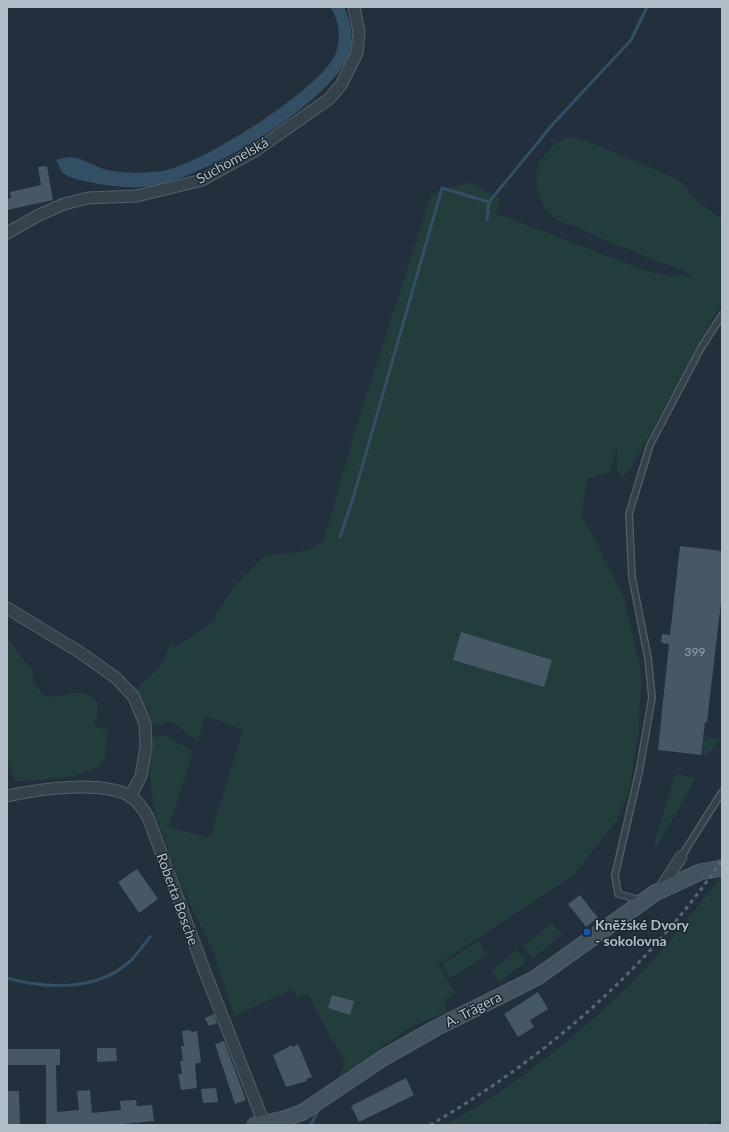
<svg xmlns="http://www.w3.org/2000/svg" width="729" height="1132" font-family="Lato,sans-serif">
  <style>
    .green { fill: #233d3c }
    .water { fill: #334f64 }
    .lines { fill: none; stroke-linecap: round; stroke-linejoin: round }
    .stream { stroke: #334f64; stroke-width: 3 }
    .building { fill: #465865 }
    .lane-casing { stroke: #53606a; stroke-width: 8 }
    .street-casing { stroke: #53606a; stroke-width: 13 }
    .secondary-casing { stroke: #53606a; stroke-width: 17 }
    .lane { stroke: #35424c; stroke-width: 5.5 }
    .street { stroke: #35424c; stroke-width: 11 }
    .secondary { stroke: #42525f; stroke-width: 15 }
    .rail { stroke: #566774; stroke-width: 3; stroke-dasharray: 4 4; stroke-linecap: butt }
    .transit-dot { fill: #1a4fb4; stroke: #1a2731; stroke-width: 1.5 }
    .labels { text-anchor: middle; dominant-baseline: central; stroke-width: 3; stroke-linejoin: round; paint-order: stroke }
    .number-label { font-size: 12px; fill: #96a4af }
    .street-label { font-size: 14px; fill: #b0bdc8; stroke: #1a2731 }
    .poi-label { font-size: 14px; font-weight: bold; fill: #b0bdc8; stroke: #1a2731; text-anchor: start }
  </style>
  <rect width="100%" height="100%" fill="#21303c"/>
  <!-- green -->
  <g class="green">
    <path d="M566,137L582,139L678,179L700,203L722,219V302L631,468L623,477L618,474L617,447L609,473L588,478L581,514L598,545L624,598L642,675L638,736L629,792L616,821L577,871L574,877H571L438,964L455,993L444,1001L447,1012L412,1026L338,1077L345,1063L308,995L297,998L293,989L234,1016L213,951L180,883L155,813L150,781L151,737L168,736L193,752L169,827L210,838L243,730L206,716L197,741L173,722L153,725L143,699L136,689L158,669L171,644L176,647L211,623L233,588L265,555C282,553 312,555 324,540L355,431L431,195L468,182L501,199L495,213L649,272L673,276L693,277L682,270C648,258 615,245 583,230C571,224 559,223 550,214C541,205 536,189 536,177C536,160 552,145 566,137Z"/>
    <path d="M7,637L32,671L35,684L44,696C67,701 76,682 98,702V714L94,724L96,727L107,730L108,736C103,745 109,754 102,762C89,780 36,779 15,782L7,760Z"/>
    <polygon points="703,736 719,739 708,755 701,755"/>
    <polygon points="677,774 696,778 656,848 654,845 674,777"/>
    <path d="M722,875V1121L698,1125H446C524,1080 597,1022 658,955C680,929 701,902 722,875Z"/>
    <polygon points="552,923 562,934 533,958 523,946"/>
    <polygon points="479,941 487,955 451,978 442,964"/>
    <polygon points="517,950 526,962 499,982 491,970"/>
  </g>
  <!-- water -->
  <path class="water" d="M330,7H344C351,21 355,42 348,57C325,107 197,184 143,187C128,188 112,186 98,184C87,181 72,180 63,173C60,170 58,163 56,160C60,159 66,157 71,157C83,158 96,168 108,170C125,174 146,173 162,171C202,164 313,93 333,59C342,44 340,20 330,7Z"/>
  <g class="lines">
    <!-- stream -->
    <g class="stream">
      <polyline points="487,220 489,202"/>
      <polyline points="340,537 354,495 442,188 489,202 552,125 631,40 647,7"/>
      <path d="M7,978C46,989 96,991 128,963C137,956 143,945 150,937"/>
      <polyline points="311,1124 317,1113"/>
    </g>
  </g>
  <!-- building -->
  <g class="building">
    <polygon points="47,166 53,200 7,210 7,199 11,198 10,192 41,185 38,167"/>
    <polygon points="680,546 722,551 722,594 707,722 705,722 701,755 658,750 669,644 661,643 662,634 670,635"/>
    <polygon points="461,632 552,660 544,687 453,660"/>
    <polygon points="137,869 158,899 139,913 118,882"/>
    <polygon points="580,895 598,918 586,927 568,904"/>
    <polygon points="538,992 548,1009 530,1020 534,1027 518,1037 504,1014"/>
    <polygon points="332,995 354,1001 350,1015 328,1008"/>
    <polygon points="214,1014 217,1023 209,1026 205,1018"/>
    <polygon points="191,1030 191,1032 197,1031 201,1062 195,1064 197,1088 181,1090 178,1074 182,1074 180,1061 183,1061 181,1046 184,1046 182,1031"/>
    <polygon points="224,1041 246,1100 235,1104 215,1044"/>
    <polygon points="298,1044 312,1077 306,1079 307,1081 286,1087 273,1055 292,1045 293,1047"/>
    <polygon points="97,1048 116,1048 117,1061 97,1062"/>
    <polygon points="7,1049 60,1049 60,1065 56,1065 57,1112 79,1110 77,1091 90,1090 92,1113 121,1110 120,1101 136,1100 137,1106 152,1105 154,1121 115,1125 46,1125 46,1065 7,1065"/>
    <polygon points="406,1078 414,1095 359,1122 351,1106"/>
    <polygon points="216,1088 218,1102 203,1103 201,1089"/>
    <polygon points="7,1091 19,1091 20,1125 7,1125"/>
  </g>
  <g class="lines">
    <defs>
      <g id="lane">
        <polyline points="681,857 722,792"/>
        <polyline points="641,900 618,894 615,875 639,772 652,698 648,658 632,577 629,514 650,445 701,348 722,315"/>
      </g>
      <g id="street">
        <polyline points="7,233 39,215 64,204 88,198 137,196 202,180 255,151 329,99 341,85 357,53 359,32 354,7"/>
        <polyline points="7,608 81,653 116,678 134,697 145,724 146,746 141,776 130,797"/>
        <path d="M7,796C39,789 101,780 130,796C138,801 143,809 148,817L203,967L264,1123"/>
        <polyline points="660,890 681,857"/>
      </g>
      <polyline id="secondary" points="255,1125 284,1119 303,1112 383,1058 436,1028 536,978 655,893 700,872 722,868"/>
    </defs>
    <!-- lane casing -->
    <use href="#lane" class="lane-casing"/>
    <!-- street casing -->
    <use href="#street" class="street-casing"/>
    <!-- secondary casing -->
    <use href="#secondary" class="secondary-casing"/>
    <!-- lane -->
    <use href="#lane" class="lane"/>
    <!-- street -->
    <use href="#street" class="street"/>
    <!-- secondary -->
    <use href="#secondary" class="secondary"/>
    <!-- rail -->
    <path class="rail" d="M430,1125C544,1059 647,970 722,860"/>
  </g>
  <!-- markers -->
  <rect class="transit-dot" x="583" y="928" width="8" height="8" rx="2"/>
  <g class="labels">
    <!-- number labels -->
    <g class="number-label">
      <text x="695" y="651">399</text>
    </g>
    <!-- street labels -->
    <g class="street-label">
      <text transform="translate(232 160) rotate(-29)">Suchomelská</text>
      <text transform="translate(178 899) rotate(70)">Roberta Bosche</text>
      <text transform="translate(473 1009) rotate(-27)">A. Trägera</text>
    </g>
    <!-- poi labels -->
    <g class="poi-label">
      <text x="595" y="924">Kněžské Dvory<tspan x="595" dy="16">- sokolovna</tspan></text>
    </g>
  </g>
  <!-- border -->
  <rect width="729" height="1132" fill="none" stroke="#b0bdc8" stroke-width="16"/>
</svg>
